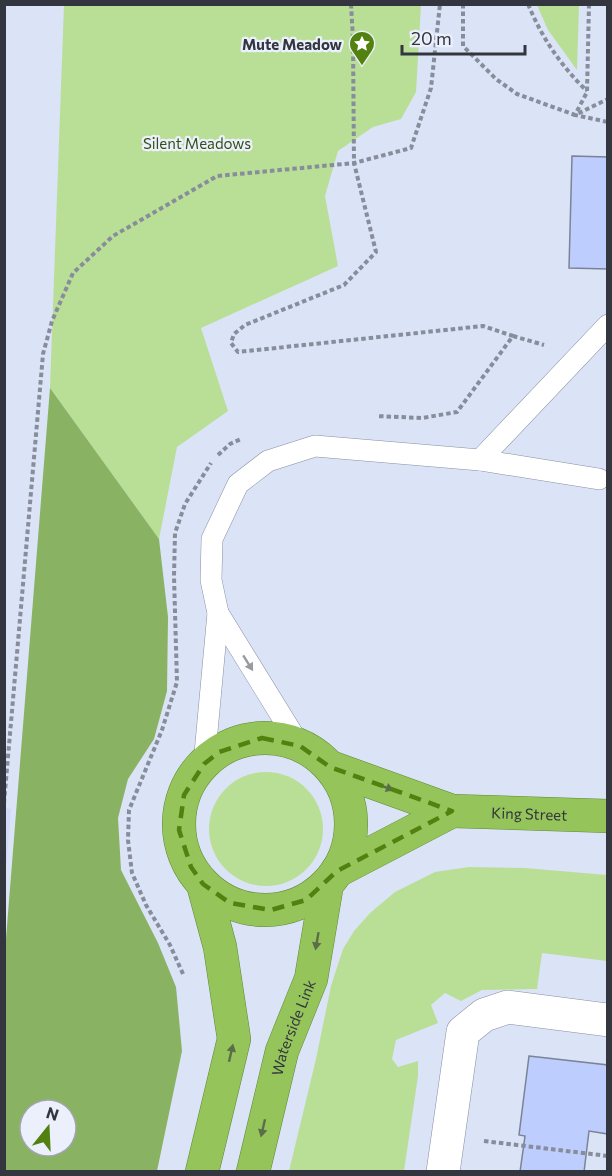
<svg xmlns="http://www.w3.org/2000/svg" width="612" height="1176" font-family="Commissioner,sans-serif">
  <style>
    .built { fill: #d1daf6 }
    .green { fill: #b9df97 }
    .forest { fill: #89b262; fill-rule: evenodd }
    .building { fill: #bccdfe; stroke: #7c8395; stroke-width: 1.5 }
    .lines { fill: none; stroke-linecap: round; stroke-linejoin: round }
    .service-casing { stroke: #898fa2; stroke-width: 22 }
    .minor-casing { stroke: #898fa2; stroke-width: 34 }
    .trunk-casing { stroke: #608935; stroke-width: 34 }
    .path { stroke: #888d9b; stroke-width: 4; stroke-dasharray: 4.5 3; stroke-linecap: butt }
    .service { stroke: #fff; stroke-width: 21 }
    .minor { stroke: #fff; stroke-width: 33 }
    .trunk { stroke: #94c45a; stroke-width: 33 }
    .oneway { fill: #999a9e }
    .oneway2 { fill: #5a6f49 }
    .marked { fill: none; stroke: #528110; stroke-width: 4.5; stroke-dasharray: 12 8; stroke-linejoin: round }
    .labels { text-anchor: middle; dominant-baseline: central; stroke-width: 4.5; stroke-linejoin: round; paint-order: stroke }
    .poi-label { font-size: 15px; font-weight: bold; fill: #33363e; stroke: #ebf0fc; text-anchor: end }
    .park-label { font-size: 15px; fill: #344f16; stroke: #ebf0fc }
    .street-label { font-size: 15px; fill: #33363e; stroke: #ebf0fc }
  </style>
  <rect width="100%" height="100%" fill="#dbe3f7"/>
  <!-- built -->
  <polygon class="built" points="5,808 11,809 5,881 4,808"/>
  <!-- green -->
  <g class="green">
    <polygon points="64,5 421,5 416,92 401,119 373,127 338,151 325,196 338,266 201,328 228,411 177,447 159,539 50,388"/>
    <polygon points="537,5 579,5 577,70 548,30"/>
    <circle cx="266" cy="829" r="57"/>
    <polygon points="469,867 525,868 607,875 607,961 542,953 537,989 482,990 461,1001 445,993 431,1005 438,1023 396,1040 392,1059 398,1067 418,1061 418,1076 404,1171 289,1171 316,1059 331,986 343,949 354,931 370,913 395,892 435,872"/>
  </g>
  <!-- forest -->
  <path class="forest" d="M50,388L159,539L168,617L167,691L154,739L128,779L118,818L121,870L158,943L176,987L182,1051L157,1171H5V951ZM30,1110H66V1146H30Z"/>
  <!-- building -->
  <g class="building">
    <polygon points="572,156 608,157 608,269 569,268"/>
    <polygon points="529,1056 608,1065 608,1134 589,1131 584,1172 520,1172 525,1136 519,1135"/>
  </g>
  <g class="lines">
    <defs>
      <g id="service">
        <polyline points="480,460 608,325"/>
        <polyline points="218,613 300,746"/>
        <polyline points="204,764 218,613 211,580 212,539 238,484 268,461 315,446 480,460 599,479"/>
      </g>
      <polyline id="minor" points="443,1172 463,1032 484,1015 508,1007 608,1020"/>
      <g id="trunk">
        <circle cx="265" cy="824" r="86"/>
        <path id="s1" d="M330,767L452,811L608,816"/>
        <polyline points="337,871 452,811"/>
        <polyline points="202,1172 234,1039 220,947 203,884"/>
        <path id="s2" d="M253,1172L282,1051L311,979L327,884"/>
      </g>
    </defs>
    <!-- service casing -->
    <use href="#service" class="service-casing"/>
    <!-- minor casing -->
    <use href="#minor" class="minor-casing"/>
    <!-- trunk casing -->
    <use href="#trunk" class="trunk-casing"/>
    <!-- path -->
    <g class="path">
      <polyline points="351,4 353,39 354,163 376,252 344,285 245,325 234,334 231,343 238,352 483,326 513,336 457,412 422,418 376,416"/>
      <polyline points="463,4 463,46 496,79 517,94 575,115 608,99"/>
      <path d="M528,4C542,38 561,66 587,91"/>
      <polyline points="589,4 587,92 575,115 608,122"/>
      <polyline points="513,336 544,345"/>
      <polyline points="218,455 230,444 241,439"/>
      <polyline points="4,803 43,354 52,321 73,273 113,236 217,176 354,163 411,148 431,88 440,4"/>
      <polyline points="183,974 170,945 146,905 132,873 128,840 129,810 162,730 177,682 174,576 175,533 185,504 211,463"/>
      <polyline points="484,1141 608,1156"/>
    </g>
    <!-- service -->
    <use href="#service" class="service"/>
    <!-- minor -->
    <use href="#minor" class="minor"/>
    <!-- trunk -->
    <use href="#trunk" class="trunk"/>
  </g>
  <!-- one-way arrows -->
  <defs><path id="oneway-solid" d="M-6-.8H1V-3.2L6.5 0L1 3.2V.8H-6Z" transform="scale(1.5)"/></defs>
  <use class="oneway" href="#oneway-solid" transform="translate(248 663) rotate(58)"/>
  <g class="oneway2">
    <use href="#oneway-solid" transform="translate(385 787) rotate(20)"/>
    <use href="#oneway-solid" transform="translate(317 941) rotate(100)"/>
    <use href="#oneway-solid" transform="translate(231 1053) rotate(-77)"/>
    <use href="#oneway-solid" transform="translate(263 1128) rotate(103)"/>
  </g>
  <!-- marked area -->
  <path class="marked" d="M262,738L300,746L330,767L452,811L337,871L306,900L271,910L230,903L203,884L191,867L179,830L184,795L204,764L219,752Z"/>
  <!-- icons -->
  <defs>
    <symbol id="sight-pin" viewBox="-11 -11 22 30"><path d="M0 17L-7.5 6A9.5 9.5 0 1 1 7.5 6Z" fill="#528110" stroke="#ebf0fc"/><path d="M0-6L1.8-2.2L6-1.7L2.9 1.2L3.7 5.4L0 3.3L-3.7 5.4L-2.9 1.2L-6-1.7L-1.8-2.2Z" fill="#fff"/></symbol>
  </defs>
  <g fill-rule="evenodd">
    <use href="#sight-pin" x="347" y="29" width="30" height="40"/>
  </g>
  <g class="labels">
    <!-- poi labels -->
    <g class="poi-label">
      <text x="342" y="44">Mute Meadow</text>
    </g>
    <!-- park labels -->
    <g class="park-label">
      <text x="197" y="143">Silent Meadows</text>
    </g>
    <!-- street labels -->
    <g class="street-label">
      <text stroke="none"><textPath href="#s1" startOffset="207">King Street</textPath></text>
      <text stroke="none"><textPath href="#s2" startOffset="150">Waterside Link</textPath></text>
    </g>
  </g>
  <!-- border -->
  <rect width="612" height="1176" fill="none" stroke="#33363e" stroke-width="12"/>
  <!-- north arrow -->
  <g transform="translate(48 1128) rotate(18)"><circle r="28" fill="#ebf0fc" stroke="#a1a6b0" stroke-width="1.5"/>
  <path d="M0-4.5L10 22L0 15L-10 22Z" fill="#528110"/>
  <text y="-9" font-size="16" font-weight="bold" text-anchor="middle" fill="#33363e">N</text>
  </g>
  <!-- scale -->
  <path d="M402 45v9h123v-9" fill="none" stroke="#33363e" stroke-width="3"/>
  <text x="411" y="45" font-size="18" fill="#33363e" stroke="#ebf0fc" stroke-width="4.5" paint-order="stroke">20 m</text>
</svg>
